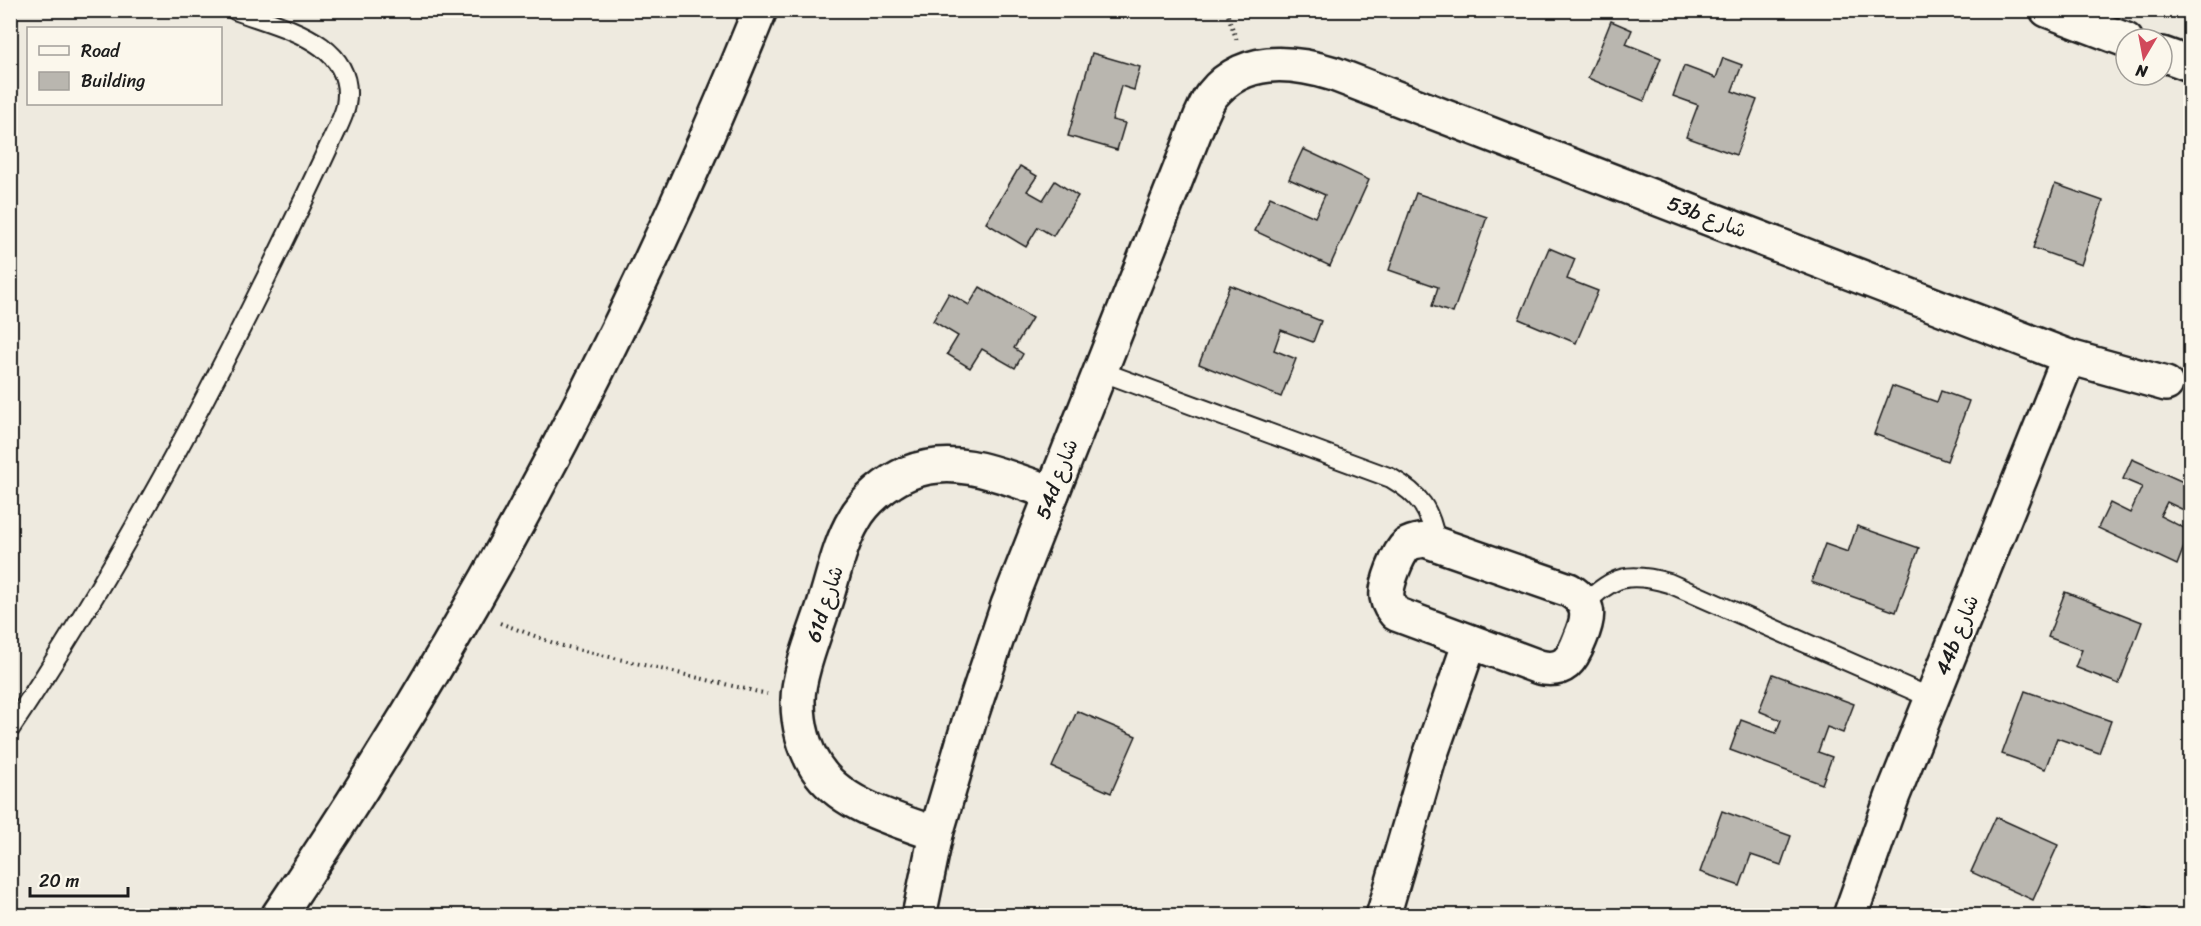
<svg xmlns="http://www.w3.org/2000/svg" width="2201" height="926" font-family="Sriracha,'Playpen Sans Arabic',sans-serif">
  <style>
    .building { fill: #b9b6af; stroke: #1c1c1c; stroke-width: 1.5 }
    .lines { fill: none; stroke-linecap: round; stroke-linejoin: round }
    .lane-casing { stroke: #1c1c1c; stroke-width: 22 }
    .street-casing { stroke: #1c1c1c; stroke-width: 38 }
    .secondary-casing { stroke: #1c1c1c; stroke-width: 38 }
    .path { stroke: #1c1c1c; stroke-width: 4; stroke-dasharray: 1.5 4.5; stroke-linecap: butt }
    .lane { stroke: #fbf7ec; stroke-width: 18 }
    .street { stroke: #fbf7ec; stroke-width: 33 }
    .secondary { stroke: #fbf7ec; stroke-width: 33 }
    .labels { text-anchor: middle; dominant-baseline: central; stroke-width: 4.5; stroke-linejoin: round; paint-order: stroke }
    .street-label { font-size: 20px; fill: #1c1c1c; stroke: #fbf7ec }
  </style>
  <rect width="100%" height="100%" fill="#eeeadf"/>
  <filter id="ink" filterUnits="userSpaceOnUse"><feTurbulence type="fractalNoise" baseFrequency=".0167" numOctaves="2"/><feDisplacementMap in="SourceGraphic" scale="12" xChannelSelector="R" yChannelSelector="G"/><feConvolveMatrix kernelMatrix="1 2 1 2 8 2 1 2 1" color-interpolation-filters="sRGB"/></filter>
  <g filter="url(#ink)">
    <!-- building -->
    <g class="building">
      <polygon points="1611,21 1632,30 1626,44 1661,58 1644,101 1588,78"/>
      <polygon points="1092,53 1140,67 1134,90 1121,86 1112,120 1125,123 1117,150 1068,136"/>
      <polygon points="1723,58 1742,65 1732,91 1757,100 1736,155 1686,137 1698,105 1673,96 1684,66 1716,78"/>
      <polygon points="1303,149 1369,180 1330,266 1255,231 1270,197 1315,217 1325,195 1289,179"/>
      <polygon points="1020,166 1037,176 1027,191 1043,200 1055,181 1078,196 1053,236 1038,227 1026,247 986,223"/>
      <polygon points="2055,184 2103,201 2081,265 2033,248"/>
      <polygon points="1416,193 1487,217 1453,313 1432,306 1438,287 1389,270"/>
      <polygon points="1549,248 1575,259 1567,279 1598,291 1576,343 1519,319"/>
      <polygon points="1230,285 1321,321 1313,342 1281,330 1274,350 1296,359 1281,397 1199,364"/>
      <polygon points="980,287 1032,318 1014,348 1023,354 1015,368 982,349 970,368 947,354 958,336 933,321 949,293 969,305"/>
      <polygon points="1892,386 1937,402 1941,391 1969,401 1947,461 1874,434"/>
      <polygon points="2132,459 2190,485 2190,513 2167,502 2160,516 2190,531 2177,565 2098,528 2110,503 2130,513 2142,487 2123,479"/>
      <polygon points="1857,526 1919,548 1896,612 1811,582 1825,544 1848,552"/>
      <polygon points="2065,592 2142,622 2119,684 2075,667 2082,650 2048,637"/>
      <polygon points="1773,674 1854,704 1843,733 1827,727 1818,752 1832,757 1822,784 1730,750 1741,720 1776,733 1781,720 1759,711"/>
      <polygon points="2025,691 2111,721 2099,753 2057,738 2045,769 2002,754"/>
      <polygon points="1077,711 1136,736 1111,793 1052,767"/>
      <polygon points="1722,811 1791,836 1781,865 1751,855 1740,886 1700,872"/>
      <polygon points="1996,817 2058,845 2033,900 1971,872"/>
      <polygon points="2142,906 2166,916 2138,916"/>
    </g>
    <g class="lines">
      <defs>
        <g id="lane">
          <path d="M1100,371L1391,478C1420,495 1430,509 1436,542"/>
          <path d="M1585,604C1613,575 1630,572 1669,583L1931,698"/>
          <path d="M10,729C138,538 242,334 338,127C341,120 345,112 346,105C357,41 279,27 235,10"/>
        </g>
        <g id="street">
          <path d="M1425,540L1569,590C1592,604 1589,618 1580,639C1572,660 1564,673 1539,667L1396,614C1392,609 1388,604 1387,597C1385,585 1398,553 1407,545C1413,541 1419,541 1425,540Z"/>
          <path d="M936,834C895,819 841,806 816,767C804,748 798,724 798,702C797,676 817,628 825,602C833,577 840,543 854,520C864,501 887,482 908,473C957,453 1005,477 1052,493"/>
          <path d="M919,916L936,834L970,719L1008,605L1201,116C1204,110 1207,101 1212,95C1243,56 1292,61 1334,74L2069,357L2166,384"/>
          <polyline points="1383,916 1429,759 1470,642"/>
          <polyline points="1850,916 1893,795 2069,357"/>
        </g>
        <g id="secondary">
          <polyline points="2047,10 2126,40"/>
          <polyline points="2162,54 2190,64"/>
          <path d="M278,916C470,633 632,327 760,10"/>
        </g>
      </defs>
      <!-- lane casing -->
      <use href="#lane" class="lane-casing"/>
      <!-- street casing -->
      <use href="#street" class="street-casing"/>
      <!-- secondary casing -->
      <use href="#secondary" class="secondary-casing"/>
      <!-- path -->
      <g class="path">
        <polyline points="1226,10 1237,41"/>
        <polyline points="500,623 559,645 767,694"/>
      </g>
      <!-- lane -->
      <use href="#lane" class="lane"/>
      <!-- street -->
      <use href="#street" class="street"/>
      <!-- secondary -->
      <use href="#secondary" class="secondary"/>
    </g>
  </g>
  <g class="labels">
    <!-- street labels -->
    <g class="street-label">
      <text transform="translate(1707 217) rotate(21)">53b شارع</text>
      <text transform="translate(1057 479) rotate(-69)">54d شارع</text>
      <text transform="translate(825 604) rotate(-72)">61d شارع</text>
      <text transform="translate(1957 635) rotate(-68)">44b شارع</text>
    </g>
  </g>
  <!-- margin -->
  <rect width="2201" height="926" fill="none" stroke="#fbf7ec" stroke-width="36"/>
  <rect x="18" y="18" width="2165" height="890" fill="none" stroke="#1c1c1c" stroke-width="2" filter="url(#ink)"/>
  <!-- legend -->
  <rect x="27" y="27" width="195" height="78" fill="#fbf7ec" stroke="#a29f99" stroke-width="1.5"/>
  <rect x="39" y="46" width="30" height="9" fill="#fbf7ec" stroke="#a29f99" stroke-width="1.5"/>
  <text x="81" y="57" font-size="18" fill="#1c1c1c">Road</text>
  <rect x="39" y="72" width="30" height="18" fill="#b9b6af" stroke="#a29f99" stroke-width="1.5"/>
  <text x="81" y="87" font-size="18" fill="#1c1c1c">Building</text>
  <!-- north arrow -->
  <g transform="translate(2144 57) rotate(190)"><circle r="28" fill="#fbf7ec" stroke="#a29f99" stroke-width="1.5"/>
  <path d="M0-4.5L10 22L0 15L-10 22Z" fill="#d1495b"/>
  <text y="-9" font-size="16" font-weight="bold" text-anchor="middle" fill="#1c1c1c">N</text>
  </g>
  <!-- scale -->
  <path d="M30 887v9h98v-9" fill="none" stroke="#1c1c1c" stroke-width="3"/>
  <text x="39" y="887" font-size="18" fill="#1c1c1c" stroke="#fbf7ec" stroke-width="4.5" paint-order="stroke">20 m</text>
</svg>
